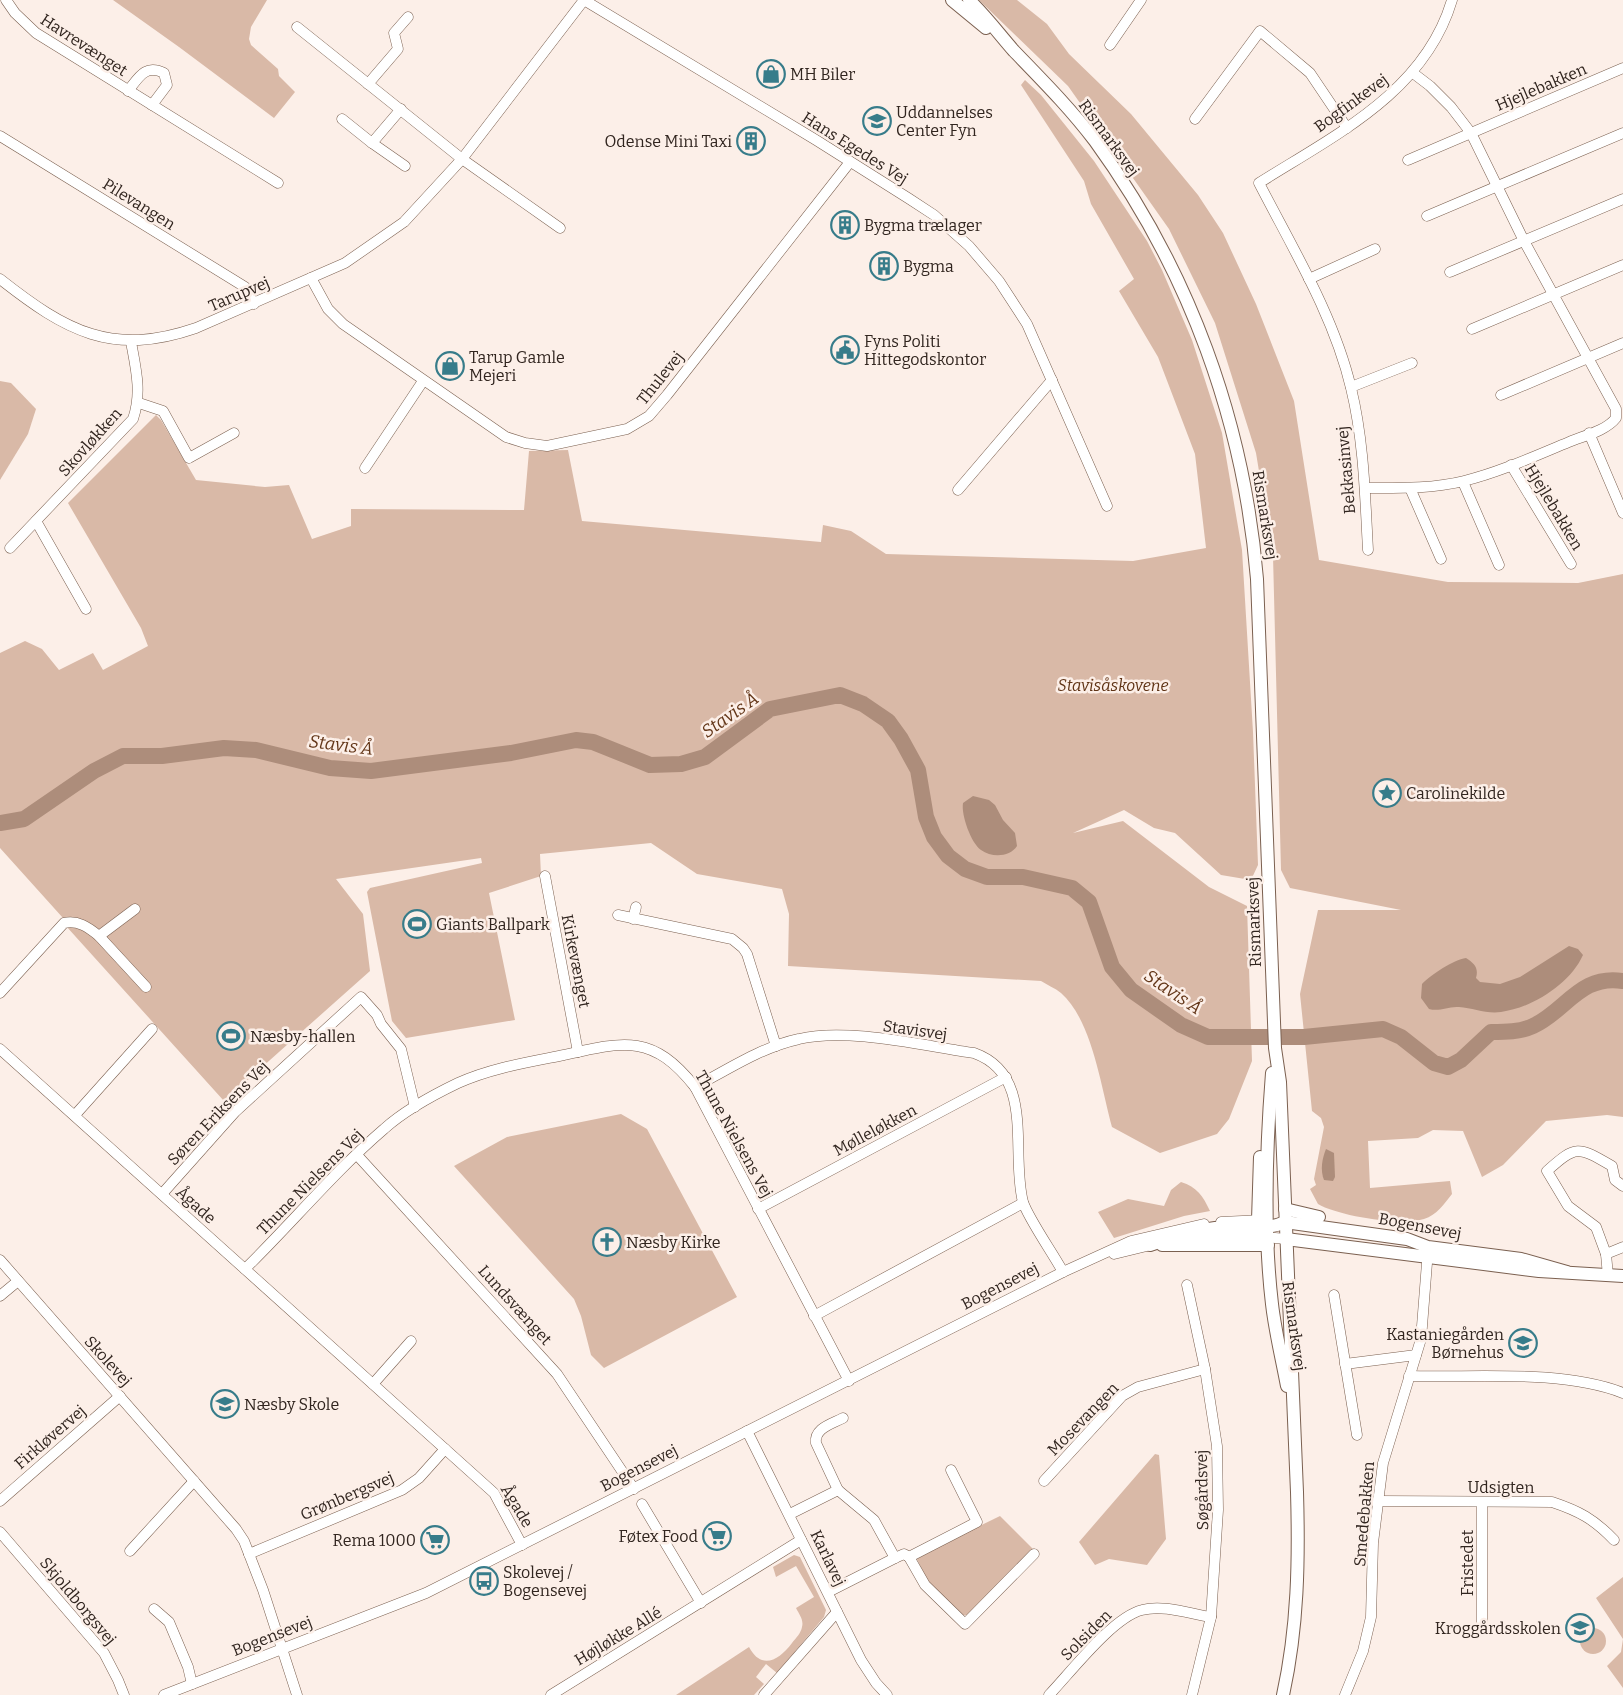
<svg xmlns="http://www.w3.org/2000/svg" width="1623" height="1695" font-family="Bitter,serif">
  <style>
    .green { fill: #d9b9a7 }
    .water { fill: #ad8d7b }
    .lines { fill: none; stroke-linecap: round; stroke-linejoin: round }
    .river { stroke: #ad8d7b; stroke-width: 16 }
    .minor-casing { stroke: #7b6050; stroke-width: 11 }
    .major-casing { stroke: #7b6050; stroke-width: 14 }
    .minor { stroke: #fff; stroke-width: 10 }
    .major { stroke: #fff; stroke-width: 12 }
    .labels { text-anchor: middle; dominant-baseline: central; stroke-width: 5; stroke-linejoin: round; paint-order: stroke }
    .street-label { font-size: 16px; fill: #31251f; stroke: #fcefe8 }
    .poi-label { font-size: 16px; fill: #31251f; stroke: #fcefe8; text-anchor: start }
    .park-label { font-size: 16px; font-style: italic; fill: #5f3315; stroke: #fcefe8 }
    .water-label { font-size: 18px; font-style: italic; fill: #643719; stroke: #fcefe8 }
  </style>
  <rect width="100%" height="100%" fill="#fcefe8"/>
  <!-- green -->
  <g class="green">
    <polygon points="113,0 267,0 251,27 249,39 251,45 278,69 279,76 295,92 274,118 179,47"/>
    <path d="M979,0H1017L1047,24L1069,54L1131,114L1198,195L1223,233L1256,304L1294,401L1319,560L1448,582L1578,583L1623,574V1117L1607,1115L1546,1121L1503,1165L1482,1177L1463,1131L1433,1130L1418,1138L1368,1141L1370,1188L1450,1181L1452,1194C1444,1204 1437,1215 1424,1219C1401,1226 1338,1216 1318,1204L1310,1189L1316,1185L1314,1179L1324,1127L1321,1118L1312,1111L1300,994L1318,910H1401L1290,888L1281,870L1273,556L1256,453L1215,323L1169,229L1068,86Z"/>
    <path d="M1025,80L1041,95L1094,161L1147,241L1162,270L1192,340L1222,433L1242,550L1253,732L1258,865L1251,880L1221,875L1175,833L1154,828L1124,810L1073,833L1123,821L1209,887L1247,906L1252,1061L1229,1119L1217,1134L1160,1153L1112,1127C1101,1087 1092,1020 1061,993C1055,988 1047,985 1041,981L788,966L789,914L782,889L697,874L651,843L540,854L541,876L489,893L515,1020L406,1038L392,1021L367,892L370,888L482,863L481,858L336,879L363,914L370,971L224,1101L66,926L63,918L0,848V653L25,641L42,649L59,670L93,653L103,670L148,646L141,628L68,503L156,415L161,420L196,480L265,487L289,485L312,539L351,526V509L524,510L529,451L568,450L582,521L821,542L823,525L851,531L886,554L1133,561L1206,548L1195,454L1158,357L1119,291L1134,279L1091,204L1084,181L1021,85Z"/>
    <polygon points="0,381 11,383 36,409 28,434 0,480"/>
    <polygon points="621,1114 647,1129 737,1297 604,1368 591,1355 581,1316 574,1299 454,1166 507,1137"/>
    <path d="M1181,1182C1197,1187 1203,1196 1210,1211L1184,1216L1114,1238L1098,1212L1128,1199L1164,1206L1171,1190Z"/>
    <polygon points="1155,1454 1159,1455 1166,1539 1147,1565 1109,1559 1095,1565 1079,1542"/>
    <polygon points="1000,1516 1033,1549 971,1615 962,1615 928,1582 916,1557"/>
    <path d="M794,1555L800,1557L826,1610L824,1617L777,1673L766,1664L756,1677L764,1684L754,1695H676L749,1647C762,1671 779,1660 792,1643C796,1638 801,1633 802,1627C804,1620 799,1614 796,1608L814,1597L796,1566L776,1577L773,1567Z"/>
    <polygon points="1623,1577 1623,1688 1607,1666 1621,1652 1623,1639 1596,1598"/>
    <circle cx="1593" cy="1641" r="13"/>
  </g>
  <!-- water -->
  <g class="water">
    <path d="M973,796L989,800L995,805L1003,820L1015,833L1017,846C1010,857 992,858 981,850C971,843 961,815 963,803Z"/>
    <path d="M1569,946L1578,949L1583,955C1570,984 1532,1008 1501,1012C1486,1014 1473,1008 1459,1007C1448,1006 1440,1012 1429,1009L1421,998L1422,984C1432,974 1453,960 1466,958C1474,963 1479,968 1476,978L1480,982L1500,984L1520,977Z"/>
    <path d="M1326,1149L1334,1153L1335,1177L1333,1181L1324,1180C1320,1170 1322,1159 1326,1149Z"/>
  </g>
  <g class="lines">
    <!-- river -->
    <path class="river" d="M0,823L24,819L94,771L123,756H162L224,748L256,750L330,768L371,771L511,753L576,740L593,742L650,765L681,764L705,757L770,709L840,695L863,704L888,721L901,739L918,770L926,817L934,837L948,856L965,869L987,877H1023L1072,888L1089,902L1112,967L1131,990L1181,1025L1208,1037H1304L1383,1029L1401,1037L1434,1063L1448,1067L1461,1060L1491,1032C1505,1032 1520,1032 1533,1026C1566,1011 1580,974 1623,981"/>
    <defs>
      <g id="minor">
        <polyline points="6,0 15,13 36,33 278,183"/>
        <polyline points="584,0 816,140 908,198 934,215 969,246 999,281 1027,324 1107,506"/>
        <polyline points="297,27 462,159 560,228"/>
        <polyline points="1110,45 1141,0"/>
        <polyline points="368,84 398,49 394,33 408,17"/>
        <path d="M128,91C139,77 145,64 164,73L167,85L152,105"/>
        <polyline points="342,119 372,143 401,109"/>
        <polyline points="1195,119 1260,31 1310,73 1347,128"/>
        <polyline points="0,136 245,287 254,304"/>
        <polyline points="372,143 405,166"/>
        <polyline points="1408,160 1623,68"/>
        <polyline points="1427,216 1623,133"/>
        <polyline points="1450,272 1623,199"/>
        <polyline points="311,278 328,309 343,324 506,437 525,443 547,446 627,429 649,416 667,395 850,162"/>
        <path d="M0,279C66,331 112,357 196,328L345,263L404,222L462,159L584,0"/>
        <polyline points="1309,279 1375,249"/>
        <polyline points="1472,329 1623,265"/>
        <polyline points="1351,387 1412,363"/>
        <polyline points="1501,395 1623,343"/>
        <polyline points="139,403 163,411 189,458 234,433"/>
        <polyline points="1589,433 1623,513"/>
        <polyline points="1511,465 1571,564"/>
        <polyline points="365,468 423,381"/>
        <polyline points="1463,482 1499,565"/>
        <path d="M1365,488C1397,488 1432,489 1464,481C1500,472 1535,456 1569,442C1583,436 1606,431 1616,418V409L1524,241L1471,133L1451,107L1430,86L1413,73"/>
        <polyline points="1410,488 1441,559"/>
        <polyline points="958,490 1052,380"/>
        <polyline points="36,521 86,609"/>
        <path d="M10,548L133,419C142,393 136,369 131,342"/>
        <path d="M1368,550C1365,496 1364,441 1351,388C1334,316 1293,249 1259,183C1335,135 1425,92 1452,0"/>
        <polyline points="545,876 578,1052"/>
        <polyline points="618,915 732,939 743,948 747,954 776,1046"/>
        <polyline points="633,919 636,907"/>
        <polyline points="99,936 135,909"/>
        <path d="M0,993L64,923C78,920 88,927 99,936L146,987"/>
        <polyline points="0,1049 494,1493 522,1545"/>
        <path d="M695,1087C728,1069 762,1047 799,1039C847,1027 924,1046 974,1053C1036,1075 1010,1152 1023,1202C1028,1218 1054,1255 1063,1272"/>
        <polyline points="75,1115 152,1029"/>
        <polyline points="357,1155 557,1374 634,1489"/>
        <polyline points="162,1194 235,1112 361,997 377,1015 381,1024 401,1049 415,1107"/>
        <polyline points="758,1209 1006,1077"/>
        <polyline points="1221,1222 1264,1220"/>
        <polyline points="1192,1238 1255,1236 1286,1239"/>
        <polyline points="1114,1254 1155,1244"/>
        <polyline points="1606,1254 1623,1247"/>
        <polyline points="0,1260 236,1529 244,1541 263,1590 297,1695"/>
        <path d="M245,1269C292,1223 335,1171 384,1129C405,1110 433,1095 458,1083C491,1068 529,1062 564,1055C625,1041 653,1034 695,1087L849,1381"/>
        <path d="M1608,1276L1606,1254L1596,1227L1568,1206L1547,1171C1576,1145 1578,1146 1612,1166L1615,1180L1623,1186"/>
        <polyline points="1187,1285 1205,1369 1217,1446 1218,1510 1211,1617 1192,1695"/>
        <polyline points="1334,1295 1357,1435"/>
        <polyline points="0,1296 18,1281"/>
        <polyline points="814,1316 1023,1203"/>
        <polyline points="1345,1364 1416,1355"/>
        <path d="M1409,1376C1475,1378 1561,1369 1623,1393"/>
        <polyline points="373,1384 411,1341"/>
        <polyline points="747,1431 861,1660 876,1683 887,1695"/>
        <polyline points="1044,1481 1122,1396 1138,1387 1205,1369"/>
        <path d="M838,1490L816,1443C814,1428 832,1424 843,1418"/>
        <polyline points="0,1501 120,1396"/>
        <path d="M1377,1501L1552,1502C1579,1511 1594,1519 1614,1540"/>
        <polyline points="642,1504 701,1603"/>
        <polyline points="790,1514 838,1490 874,1520 895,1558"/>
        <polyline points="0,1532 104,1653 118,1680 124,1695"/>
        <polyline points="130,1551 194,1481"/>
        <polyline points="249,1554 402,1490 419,1478 445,1449"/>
        <polyline points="909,1557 925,1585 965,1624 1034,1554"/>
        <polyline points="828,1592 895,1558 904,1554 909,1557 977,1522 951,1470"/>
        <polyline points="154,1609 169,1622 188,1667 192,1684"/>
        <polyline points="1482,1624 1482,1502"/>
        <polyline points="164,1695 426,1593 1063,1272 1131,1241 1204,1224"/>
        <polyline points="551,1695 801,1540"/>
        <polyline points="764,1695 837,1612"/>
        <path d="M1049,1695C1071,1672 1113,1617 1142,1610C1163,1604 1191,1614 1211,1617"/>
        <polyline points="1345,1695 1363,1651 1371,1617 1373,1543 1383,1463 1421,1339 1428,1250"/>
      </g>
      <g id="major">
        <polyline points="952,0 986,28"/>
        <path d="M969,0C985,15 999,34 1014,51C1042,80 1070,108 1095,141C1189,270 1244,421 1257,579L1275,1048L1280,1082L1297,1492C1299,1560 1298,1627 1283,1695"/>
        <path d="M1272,1073C1266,1149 1263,1228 1272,1304C1275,1331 1282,1359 1287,1386"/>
        <polyline points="1285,1209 1319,1217"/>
        <polyline points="1258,1220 1260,1157"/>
        <polyline points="1286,1239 1539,1271 1623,1276"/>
        <path d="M1150,1245C1171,1238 1192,1231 1215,1228C1237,1225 1264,1232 1285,1222L1407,1239L1428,1247L1521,1259L1567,1272"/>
        <polyline points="1162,1245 1268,1245"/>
      </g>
    </defs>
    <!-- minor casing -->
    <use href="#minor" class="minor-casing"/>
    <!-- major casing -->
    <use href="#major" class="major-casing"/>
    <!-- minor -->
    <use href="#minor" class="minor"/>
    <!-- major -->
    <use href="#major" class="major"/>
  </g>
  <!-- icons -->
  <defs>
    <symbol id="shop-ring" viewBox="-11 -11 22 22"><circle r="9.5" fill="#fcefe8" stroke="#377c8a" stroke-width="1.5"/><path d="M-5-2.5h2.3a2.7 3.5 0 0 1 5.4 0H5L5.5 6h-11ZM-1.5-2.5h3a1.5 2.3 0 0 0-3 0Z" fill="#377c8a"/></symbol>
    <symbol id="school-ring" viewBox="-11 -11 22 22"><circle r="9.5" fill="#fcefe8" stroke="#377c8a" stroke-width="1.5"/><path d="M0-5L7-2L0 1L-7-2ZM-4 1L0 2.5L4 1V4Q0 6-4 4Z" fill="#377c8a"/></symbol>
    <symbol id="building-ring" viewBox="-11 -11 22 22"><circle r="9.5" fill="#fcefe8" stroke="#377c8a" stroke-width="1.5"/><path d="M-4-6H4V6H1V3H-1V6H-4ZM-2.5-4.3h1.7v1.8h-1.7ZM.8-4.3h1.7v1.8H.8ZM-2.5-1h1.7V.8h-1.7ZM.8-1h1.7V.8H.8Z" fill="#377c8a"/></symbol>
    <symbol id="civic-ring" viewBox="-11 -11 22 22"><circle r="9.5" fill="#fcefe8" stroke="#377c8a" stroke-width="1.5"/><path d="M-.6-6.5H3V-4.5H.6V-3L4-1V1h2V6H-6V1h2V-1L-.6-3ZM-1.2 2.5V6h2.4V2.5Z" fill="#377c8a"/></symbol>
    <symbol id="sight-ring" viewBox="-11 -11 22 22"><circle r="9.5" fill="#fcefe8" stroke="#377c8a" stroke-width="1.5"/><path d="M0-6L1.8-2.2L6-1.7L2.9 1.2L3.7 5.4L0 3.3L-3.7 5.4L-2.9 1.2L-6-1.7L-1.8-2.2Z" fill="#377c8a"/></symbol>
    <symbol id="stadium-ring" viewBox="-11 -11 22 22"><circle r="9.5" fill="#fcefe8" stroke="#377c8a" stroke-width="1.5"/><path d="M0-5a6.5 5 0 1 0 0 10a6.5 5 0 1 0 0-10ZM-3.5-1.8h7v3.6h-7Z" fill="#377c8a"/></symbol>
    <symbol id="church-ring" viewBox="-11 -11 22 22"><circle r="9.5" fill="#fcefe8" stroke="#377c8a" stroke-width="1.5"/><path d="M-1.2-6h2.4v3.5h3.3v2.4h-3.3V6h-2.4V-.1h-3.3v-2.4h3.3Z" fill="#377c8a"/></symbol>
    <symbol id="supermarket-ring" viewBox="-11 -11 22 22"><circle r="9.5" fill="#fcefe8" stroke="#377c8a" stroke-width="1.5"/><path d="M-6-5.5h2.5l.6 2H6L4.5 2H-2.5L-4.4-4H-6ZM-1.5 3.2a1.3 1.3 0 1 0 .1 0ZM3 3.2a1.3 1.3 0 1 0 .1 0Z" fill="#377c8a"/></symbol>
    <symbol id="bus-ring" viewBox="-11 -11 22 22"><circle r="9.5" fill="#fcefe8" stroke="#377c8a" stroke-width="1.5"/><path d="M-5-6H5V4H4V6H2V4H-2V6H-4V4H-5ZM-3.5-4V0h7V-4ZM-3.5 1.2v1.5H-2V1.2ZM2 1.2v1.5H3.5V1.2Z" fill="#377c8a"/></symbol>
  </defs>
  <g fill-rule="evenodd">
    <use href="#shop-ring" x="755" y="58" width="32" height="32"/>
    <use href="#school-ring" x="861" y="105" width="32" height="32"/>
    <use href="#building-ring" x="735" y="125" width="32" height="32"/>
    <use href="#building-ring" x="829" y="209" width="32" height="32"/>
    <use href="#building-ring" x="868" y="250" width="32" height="32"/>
    <use href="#civic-ring" x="829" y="334" width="32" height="32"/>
    <use href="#shop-ring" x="434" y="350" width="32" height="32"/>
    <use href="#sight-ring" x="1371" y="777" width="32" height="32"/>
    <use href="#stadium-ring" x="401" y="908" width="32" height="32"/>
    <use href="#stadium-ring" x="215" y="1020" width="32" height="32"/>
    <use href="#church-ring" x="591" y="1226" width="32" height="32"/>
    <use href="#school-ring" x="1507" y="1327" width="32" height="32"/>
    <use href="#school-ring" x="209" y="1388" width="32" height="32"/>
    <use href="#supermarket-ring" x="701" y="1520" width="32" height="32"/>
    <use href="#supermarket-ring" x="419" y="1524" width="32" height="32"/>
    <use href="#bus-ring" x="468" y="1565" width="32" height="32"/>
    <use href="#school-ring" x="1564" y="1612" width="32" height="32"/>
  </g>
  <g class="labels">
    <!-- street labels -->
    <g class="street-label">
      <text transform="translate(84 45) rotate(33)">Havrevænget</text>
      <text transform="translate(1541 87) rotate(-23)">Hjejlebakken</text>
      <text transform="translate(1351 103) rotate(-36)">Bogfinkevej</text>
      <text transform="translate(1109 138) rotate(54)">Rismarksvej</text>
      <text transform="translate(855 148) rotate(32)">Hans Egedes Vej</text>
      <text transform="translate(139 204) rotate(32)">Pilevangen</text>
      <text transform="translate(239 294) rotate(-23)">Tarupvej</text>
      <text transform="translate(660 378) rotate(-51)">Thulevej</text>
      <text transform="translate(90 442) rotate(-48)">Skovløkken</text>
      <text transform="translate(1346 470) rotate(-95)">Bekkasinvej</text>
      <text transform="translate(1554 507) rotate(59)">Hjejlebakken</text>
      <text transform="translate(1265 515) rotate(81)">Rismarksvej</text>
      <text transform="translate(1254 922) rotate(-92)">Rismarksvej</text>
      <text transform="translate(576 961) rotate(79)">Kirkevænget</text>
      <text transform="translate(915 1030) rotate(8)">Stavisvej</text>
      <text transform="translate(218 1113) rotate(-46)">Søren Eriksens Vej</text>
      <text transform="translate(875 1130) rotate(-28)">Mølleløkken</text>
      <text transform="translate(734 1134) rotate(61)">Thune Nielsens Vej</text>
      <text transform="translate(310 1182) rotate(-45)">Thune Nielsens Vej</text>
      <text transform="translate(196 1205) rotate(42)">Ågade</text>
      <text transform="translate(1420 1226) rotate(11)">Bogensevej</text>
      <text transform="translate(1000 1286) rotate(-27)">Bogensevej</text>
      <text transform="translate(515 1305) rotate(48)">Lundsvænget</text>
      <text transform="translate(1294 1326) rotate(82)">Rismarksvej</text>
      <text transform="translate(108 1361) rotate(48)">Skolevej</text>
      <text transform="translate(1083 1419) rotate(-46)">Mosevangen</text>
      <text transform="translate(50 1437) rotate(-41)">Firkløvervej</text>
      <text transform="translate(639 1468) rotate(-27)">Bogensevej</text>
      <text x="1501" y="1487">Udsigten</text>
      <text transform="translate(1202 1490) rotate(-91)">Søgårdsvej</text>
      <text transform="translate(347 1496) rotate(-23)">Grønbergsvej</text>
      <text transform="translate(517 1506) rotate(59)">Ågade</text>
      <text transform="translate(1364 1514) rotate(-85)">Smedebakken</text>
      <text transform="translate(828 1558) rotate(64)">Karlavej</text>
      <text transform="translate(1467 1563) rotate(-90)">Fristedet</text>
      <text transform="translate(78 1601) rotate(50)">Skjoldborgsvej</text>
      <text transform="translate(1086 1635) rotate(-45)">Solsiden</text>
      <text transform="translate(272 1636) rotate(-21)">Bogensevej</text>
      <text transform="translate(618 1636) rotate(-31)">Højløkke Allé</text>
    </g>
    <!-- poi labels -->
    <g class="poi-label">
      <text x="790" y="74">MH Biler</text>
      <text x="896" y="112">Uddannelses<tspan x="896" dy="18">Center Fyn</tspan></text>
      <text x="732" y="141" text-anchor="end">Odense Mini Taxi</text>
      <text x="864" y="225">Bygma trælager</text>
      <text x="903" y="266">Bygma</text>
      <text x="864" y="341">Fyns Politi<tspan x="864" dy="18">Hittegodskontor</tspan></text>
      <text x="469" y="357">Tarup Gamle<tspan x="469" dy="18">Mejeri</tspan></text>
      <text x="1406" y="793">Carolinekilde</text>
      <text x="436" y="924">Giants Ballpark</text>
      <text x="250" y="1036">Næsby-hallen</text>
      <text x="626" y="1242">Næsby Kirke</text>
      <text x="1504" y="1334" text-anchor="end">Kastaniegården<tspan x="1504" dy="18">Børnehus</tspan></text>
      <text x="244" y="1404">Næsby Skole</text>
      <text x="698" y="1536" text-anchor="end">Føtex Food</text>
      <text x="416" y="1540" text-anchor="end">Rema 1000</text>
      <text x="503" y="1572">Skolevej /<tspan x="503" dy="18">Bogensevej</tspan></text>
      <text x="1561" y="1628" text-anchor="end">Kroggårdsskolen</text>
    </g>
    <!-- park labels -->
    <g class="park-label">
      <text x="1113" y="685">Stavisåskovene</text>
    </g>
    <!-- water labels -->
    <g class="water-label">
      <text transform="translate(730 715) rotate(-35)">Stavis Å</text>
      <text transform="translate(341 745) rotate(7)">Stavis Å</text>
      <text transform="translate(1173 992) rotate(34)">Stavis Å</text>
    </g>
  </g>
</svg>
